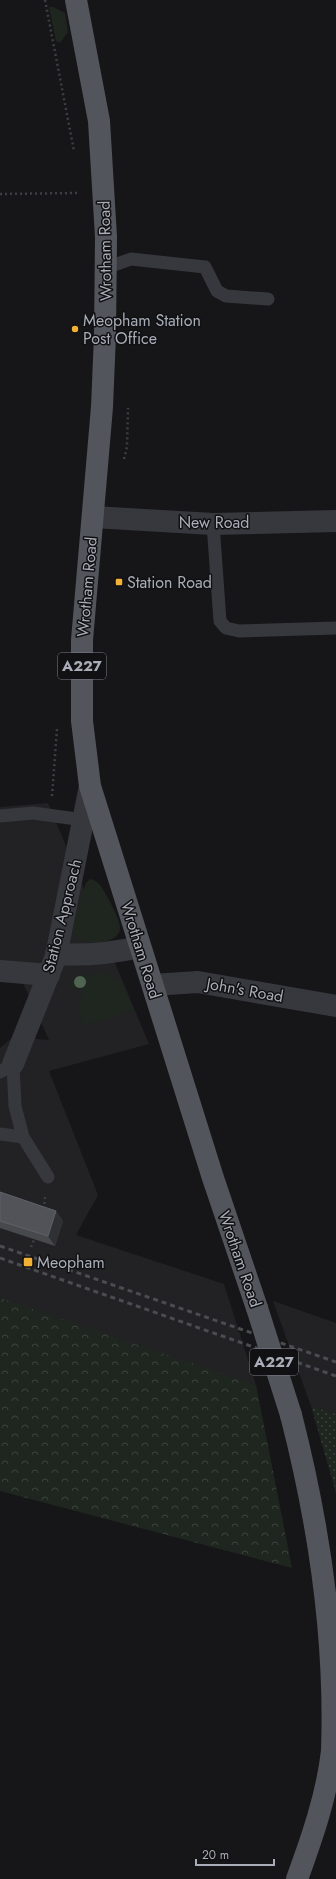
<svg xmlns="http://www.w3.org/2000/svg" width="336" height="1879" font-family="Jost,sans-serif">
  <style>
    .built { fill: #222225 }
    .grass { fill: #1e261f }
    .forest { fill: url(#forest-crowns) }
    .garden { fill: url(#garden-dots) }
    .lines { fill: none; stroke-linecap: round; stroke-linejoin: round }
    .path { stroke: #3d3f44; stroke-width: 2.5; stroke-dasharray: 2 3; stroke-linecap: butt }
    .service { stroke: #37383d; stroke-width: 13 }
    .minor { stroke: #37383d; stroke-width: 22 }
    .primary { stroke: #53555c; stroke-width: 22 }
    .rail { stroke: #4a4c52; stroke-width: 3; stroke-dasharray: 5 4; stroke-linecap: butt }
    .primary-bridge { stroke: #53555c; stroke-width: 22 }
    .tree { fill: #506452 }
    .wall { fill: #47494d }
    .shaded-wall { fill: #2f3033 }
    .building { fill: #525359; stroke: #5f6168 }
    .poi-dot { fill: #f2b134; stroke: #111113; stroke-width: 1.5 }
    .labels { text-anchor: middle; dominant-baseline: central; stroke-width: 3; stroke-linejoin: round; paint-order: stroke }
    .shield { fill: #111113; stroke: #7b7e86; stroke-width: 1 }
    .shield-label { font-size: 15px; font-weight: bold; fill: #a8adb8 }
    .street-label { font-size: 16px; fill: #a8adb8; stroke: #111113 }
    .poi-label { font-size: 16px; fill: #a8adb8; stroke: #111113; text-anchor: start }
  </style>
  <defs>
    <pattern id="forest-crowns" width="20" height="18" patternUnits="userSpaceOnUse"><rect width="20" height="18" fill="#1e261f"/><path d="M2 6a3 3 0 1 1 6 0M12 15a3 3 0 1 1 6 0" fill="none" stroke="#3c433d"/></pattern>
    <pattern id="garden-dots" width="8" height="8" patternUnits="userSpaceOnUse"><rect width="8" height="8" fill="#1e261f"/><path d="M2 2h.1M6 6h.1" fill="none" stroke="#3c433d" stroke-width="1.8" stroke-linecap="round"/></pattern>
  </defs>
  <rect width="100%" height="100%" fill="#161618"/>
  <!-- built -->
  <g class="built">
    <polygon points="48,803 149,1044 49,1071 98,1195 76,1235 224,1284 256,1385 0,1312 0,1048 13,1037 49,1040 23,983 0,968 0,807"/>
    <polygon points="273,1301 336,1323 336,1414 311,1406"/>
  </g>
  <!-- grass -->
  <g class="grass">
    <polygon points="49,7 53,7 65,13 68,32 60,43 56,41"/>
    <path d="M90,879C99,880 104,891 108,898C112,907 119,918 120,927C122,946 74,949 73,930C72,921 83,894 86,883Z"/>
    <path d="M100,973C125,978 126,989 133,1011L82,1026L79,1009L83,987L71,989L68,983L81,976Z"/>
  </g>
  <!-- forest -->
  <polygon class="forest" points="0,1298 256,1385 292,1568 0,1491"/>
  <!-- garden -->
  <polygon class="garden" points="311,1406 336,1414 336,1493"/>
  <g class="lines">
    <!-- path -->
    <g class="path">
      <polyline points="45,0 74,151"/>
      <polyline points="0,194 79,193"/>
      <polyline points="124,459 127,447 128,408"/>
      <polyline points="52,796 57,729"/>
      <polyline points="44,1209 45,1196"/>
      <polyline points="31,1247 34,1240"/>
    </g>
    <!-- service -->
    <g class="service">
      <polyline points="106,268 131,259 205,267 217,291 226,296 268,299"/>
      <polyline points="213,524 220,621 226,628 239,631 336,628"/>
      <polyline points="0,816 33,813 84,820"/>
      <polyline points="0,1072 13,1064 15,1106 23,1137 48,1177"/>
      <polyline points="0,1134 23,1137"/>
    </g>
    <!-- minor -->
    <g class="minor">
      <polyline points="93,517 213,524 336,521"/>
      <path d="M56,954C85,956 113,953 140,947"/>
      <polyline points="0,971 49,975"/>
      <polyline points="153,985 198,982 336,1006"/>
      <polyline points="13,1064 56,956 90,786"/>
    </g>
    <!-- primary -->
    <g class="primary">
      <polyline points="76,0 99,121 106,237 105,335 102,407 82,640 82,721 90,786 213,1178 257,1308"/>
      <path d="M291,1415C319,1524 336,1638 332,1751C327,1795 312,1838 297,1879"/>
    </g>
    <!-- rail -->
    <g class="rail">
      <polyline points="0,1246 336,1362"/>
      <polyline points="0,1258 336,1376"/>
    </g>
    <!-- primary-bridge -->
    <polyline class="primary-bridge" points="257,1308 291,1415"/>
  </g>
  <!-- trees -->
  <circle class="tree" cx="80" cy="982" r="6"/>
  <!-- wall -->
  <polygon class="wall" points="0,1192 56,1211 63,1221 55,1246 0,1228"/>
  <!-- shaded-wall -->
  <polygon class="shaded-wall" points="56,1211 63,1221 55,1246 48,1236"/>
  <!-- building -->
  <polygon class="building" points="0,1192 56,1211 48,1236 0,1221"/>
  <!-- markers -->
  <g class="poi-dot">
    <circle cx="75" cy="329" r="4"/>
    <rect x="115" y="578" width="8" height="8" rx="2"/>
    <rect x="23" y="1257" width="10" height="10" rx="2"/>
  </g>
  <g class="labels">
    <!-- shield labels -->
    <g class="shield">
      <rect x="58" y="653" width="48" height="26" rx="3"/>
      <rect x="250" y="1349" width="48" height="26" rx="3"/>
    </g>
    <g class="shield-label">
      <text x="82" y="666">A227</text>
      <text x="274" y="1362">A227</text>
    </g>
    <!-- street labels -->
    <g class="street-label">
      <text transform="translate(105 251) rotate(-91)">Wrotham Road</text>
      <text x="214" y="522">New Road</text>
      <text transform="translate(87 587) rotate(-85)">Wrotham Road</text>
      <text transform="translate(62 916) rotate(-76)">Station Approach</text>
      <text transform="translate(141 950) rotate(73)">Wrotham Road</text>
      <text transform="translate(245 990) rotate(10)">John's Road</text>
      <text transform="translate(240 1259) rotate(71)">Wrotham Road</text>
    </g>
    <!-- poi labels -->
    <g class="poi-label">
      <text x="83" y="320">Meopham Station<tspan x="83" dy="18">Post Office</tspan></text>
      <text x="127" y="582">Station Road</text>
      <text x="37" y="1262">Meopham</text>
    </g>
  </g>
  <!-- scale -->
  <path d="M196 1859v6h78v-6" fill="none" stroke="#a8adb8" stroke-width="2"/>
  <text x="202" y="1859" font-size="12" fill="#a8adb8" stroke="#111113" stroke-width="3" paint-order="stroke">20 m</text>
</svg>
